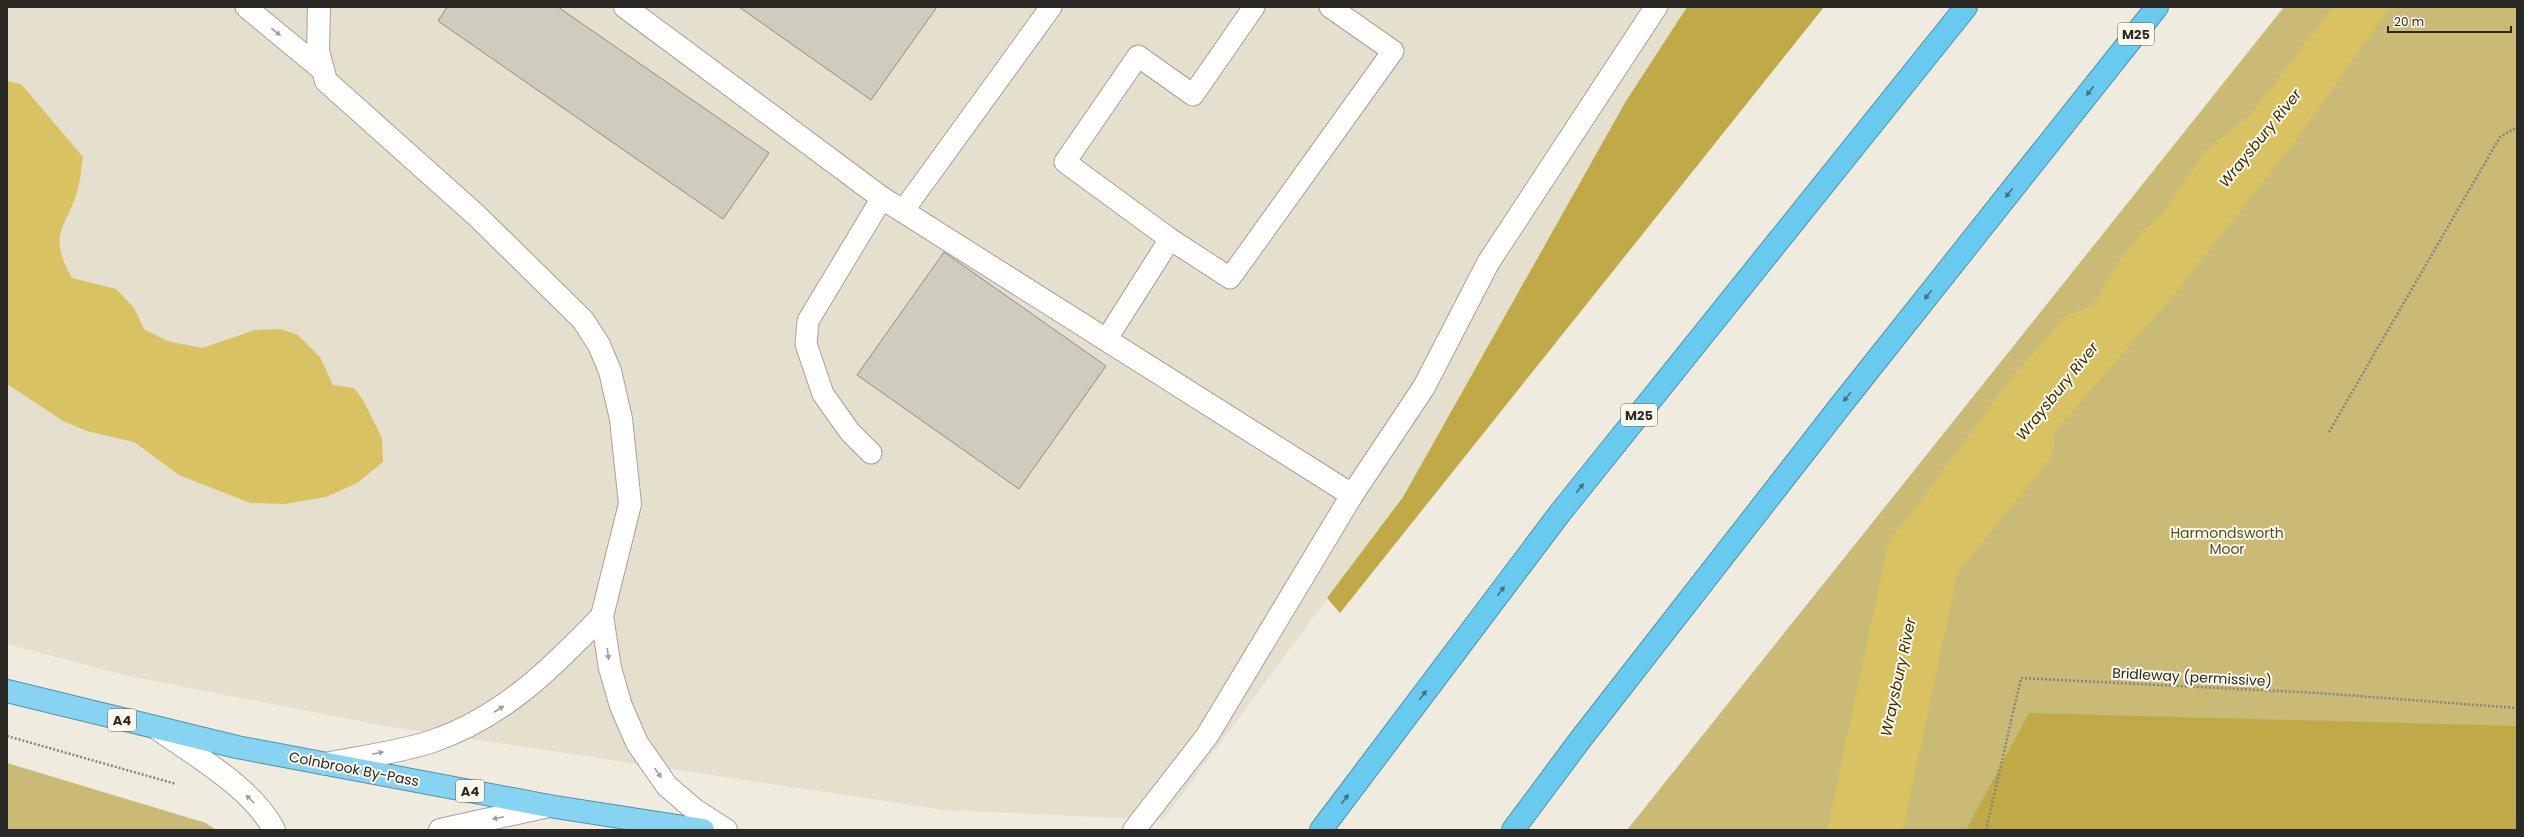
<svg xmlns="http://www.w3.org/2000/svg" width="2524" height="837" font-family="Poppins,sans-serif">
  <style>
    .built { fill: #e5e0cd }
    .green { fill: #c9ba76 }
    .forest { fill: #c0aa48 }
    .water { fill: #d8c261 }
    .lines { fill: none; stroke-linecap: round; stroke-linejoin: round }
    .river { stroke: #d8c261; stroke-width: 74 }
    .building { fill: #ceccbf; stroke: #918e82 }
    .service-casing { stroke: #a5a296; stroke-width: 23 }
    .minor-casing { stroke: #a5a296; stroke-width: 24 }
    .trunk-casing { stroke: #5392a8; stroke-width: 24 }
    .motorway-casing { stroke: #5392a8; stroke-width: 24 }
    .path { stroke: #86847c; stroke-width: 2.5; stroke-dasharray: 2 2; stroke-linecap: butt }
    .service { stroke: #fff; stroke-width: 21 }
    .minor { stroke: #fff; stroke-width: 22 }
    .trunk { stroke: #87d4f2; stroke-width: 22 }
    .motorway { stroke: #69caef; stroke-width: 22 }
    .oneway { fill: #9f9f9c }
    .oneway2 { fill: #46717f }
    .labels { text-anchor: middle; dominant-baseline: central; stroke-width: 4; stroke-linejoin: round; paint-order: stroke }
    .shield { fill: #fcf9ec; stroke: #696760; stroke-width: 1 }
    .shield-label { font-size: 13px; font-weight: bold; fill: #2a2924 }
    .park-label { font-size: 14px; fill: #564d24; stroke: #fcf9ec }
    .street-label { font-size: 14px; fill: #2a2924; stroke: #fcf9ec }
    .water-label { font-size: 15px; font-style: italic; fill: #382f04; stroke: #fcf9ec }
  </style>
  <rect width="100%" height="100%" fill="#efecdf"/>
  <!-- built -->
  <polygon class="built" points="7,7 1687,7 1626,101 1403,497 1163,820 944,810 379,725 124,675 7,644"/>
  <!-- green -->
  <g class="green">
    <polygon points="2284,7 2517,7 2517,830 1627,830"/>
    <polygon points="7,763 206,823 216,830 7,830"/>
  </g>
  <!-- forest -->
  <g class="forest">
    <polygon points="1687,7 1824,7 1340,613 1327,598 1403,497 1626,101"/>
    <polygon points="2029,713 2517,726 2517,830 1966,830"/>
  </g>
  <!-- water -->
  <g class="water">
    <polygon points="2333,7 2390,7 2297,139 2176,292 2004,490 1971,534 1922,498 2012,377 2065,316 2093,305 2112,272 2140,233 2163,213 2205,151 2251,114"/>
    <path d="M7,81L21,84L83,157C81,167 81,178 78,188C67,230 46,231 72,278L116,289L134,308L144,329L167,341L202,348L255,330L280,329L298,335L320,357L333,385L354,388L363,400L382,438L383,462L357,483L326,497L284,504L250,503L179,475L134,442L87,431L63,421L7,384Z"/>
  </g>
  <g class="lines">
    <!-- river -->
    <polyline class="river" points="1865,830 1923,557 2017,441"/>
  </g>
  <!-- building -->
  <g class="building">
    <polygon points="447,7 558,7 769,153 723,219 438,21"/>
    <polygon points="739,7 937,7 871,100"/>
    <polygon points="944,252 1106,366 1019,489 857,375"/>
  </g>
  <g class="lines">
    <defs>
      <g id="service">
        <polyline points="246,7 321,69"/>
        <polyline points="1254,7 1193,95 1138,56 1065,162 1170,239 1230,278 1393,51 1330,7"/>
        <polyline points="903,211 1051,7"/>
        <polyline points="1106,340 1170,239"/>
        <polyline points="871,453 850,432 823,394 806,344 808,321 882,198"/>
      </g>
      <g id="minor">
        <polyline points="319,7 318,51 326,81 476,215 583,320 599,345 610,371 621,419 630,504 602,616 610,668 621,706 637,743 667,786 695,810 726,830"/>
        <polyline points="625,7 882,198 1352,495"/>
        <path d="M158,729C194,755 254,789 274,830"/>
        <path d="M326,764C361,757 401,752 433,741C503,717 552,668 602,616"/>
        <polyline points="440,830 549,806"/>
        <polyline points="1134,830 1207,736 1352,495 1424,387 1488,263 1656,7"/>
      </g>
      <polyline id="trunk" points="7,691 237,747 549,806 703,830"/>
      <g id="motorway">
        <polyline points="1321,830 1560,513 1966,7"/>
        <polyline points="1513,830 1580,740 1841,405 2157,7"/>
      </g>
    </defs>
    <!-- service casing -->
    <use href="#service" class="service-casing"/>
    <!-- minor casing -->
    <use href="#minor" class="minor-casing"/>
    <!-- trunk casing -->
    <use href="#trunk" class="trunk-casing"/>
    <!-- motorway casing -->
    <use href="#motorway" class="motorway-casing"/>
    <!-- path -->
    <g class="path">
      <polyline points="2329,432 2500,137 2517,127"/>
      <polyline points="7,736 176,784"/>
      <polyline points="1986,830 2021,678 2318,693 2517,708"/>
    </g>
    <!-- service -->
    <use href="#service" class="service"/>
    <!-- minor -->
    <use href="#minor" class="minor"/>
    <!-- trunk -->
    <use href="#trunk" class="trunk"/>
    <!-- motorway -->
    <use href="#motorway" class="motorway"/>
  </g>
  <!-- one-way arrows -->
  <defs><path id="oneway-solid" d="M-6-.8H1V-3.2L6.5 0L1 3.2V.8H-6Z"/></defs>
  <g class="oneway">
    <use href="#oneway-solid" transform="translate(276 32) rotate(39)"/>
    <use href="#oneway-solid" transform="translate(608 654) rotate(82)"/>
    <use href="#oneway-solid" transform="translate(499 709) rotate(-33)"/>
    <use href="#oneway-solid" transform="translate(378 753) rotate(-12)"/>
    <use href="#oneway-solid" transform="translate(658 773) rotate(55)"/>
    <use href="#oneway-solid" transform="translate(250 799) rotate(-135)"/>
    <use href="#oneway-solid" transform="translate(498 818) rotate(168)"/>
  </g>
  <g class="oneway2">
    <use href="#oneway-solid" transform="translate(2090 91) rotate(128)"/>
    <use href="#oneway-solid" transform="translate(2009 193) rotate(128)"/>
    <use href="#oneway-solid" transform="translate(1928 295) rotate(128)"/>
    <use href="#oneway-solid" transform="translate(1847 397) rotate(128)"/>
    <use href="#oneway-solid" transform="translate(1580 488) rotate(-51)"/>
    <use href="#oneway-solid" transform="translate(1501 591) rotate(-53)"/>
    <use href="#oneway-solid" transform="translate(1423 695) rotate(-53)"/>
    <use href="#oneway-solid" transform="translate(1345 799) rotate(-53)"/>
  </g>
  <g class="labels">
    <!-- shield labels -->
    <g class="shield">
      <rect x="2118" y="23" width="36" height="22" rx="3"/>
      <rect x="1621" y="404" width="36" height="22" rx="3"/>
      <rect x="108" y="709" width="28" height="22" rx="3"/>
      <rect x="456" y="780" width="28" height="22" rx="3"/>
    </g>
    <g class="shield-label">
      <text x="2136" y="34">M25</text>
      <text x="1639" y="415">M25</text>
      <text x="122" y="720">A4</text>
      <text x="470" y="791">A4</text>
    </g>
    <!-- park labels -->
    <g class="park-label">
      <text x="2227" y="533">Harmondsworth<tspan x="2227" dy="16">Moor</tspan></text>
    </g>
    <!-- street labels -->
    <g class="street-label">
      <text transform="translate(2192 677) rotate(3)">Bridleway (permissive)</text>
      <text transform="translate(354 769) rotate(11)">Colnbrook By-Pass</text>
    </g>
    <!-- water labels -->
    <g class="water-label">
      <text transform="translate(2260 138) rotate(-51)">Wraysbury River</text>
      <text transform="translate(2057 391) rotate(-51)">Wraysbury River</text>
      <text transform="translate(1898 677) rotate(-78)">Wraysbury River</text>
    </g>
  </g>
  <!-- border -->
  <rect width="2524" height="837" fill="none" stroke="#2a2924" stroke-width="16"/>
  <!-- scale -->
  <path d="M2388 26v6h123v-6" fill="none" stroke="#2a2924" stroke-width="2"/>
  <text x="2394" y="26" font-size="12" fill="#2a2924" stroke="#fcf9ec" stroke-width="3" paint-order="stroke">20 m</text>
</svg>
